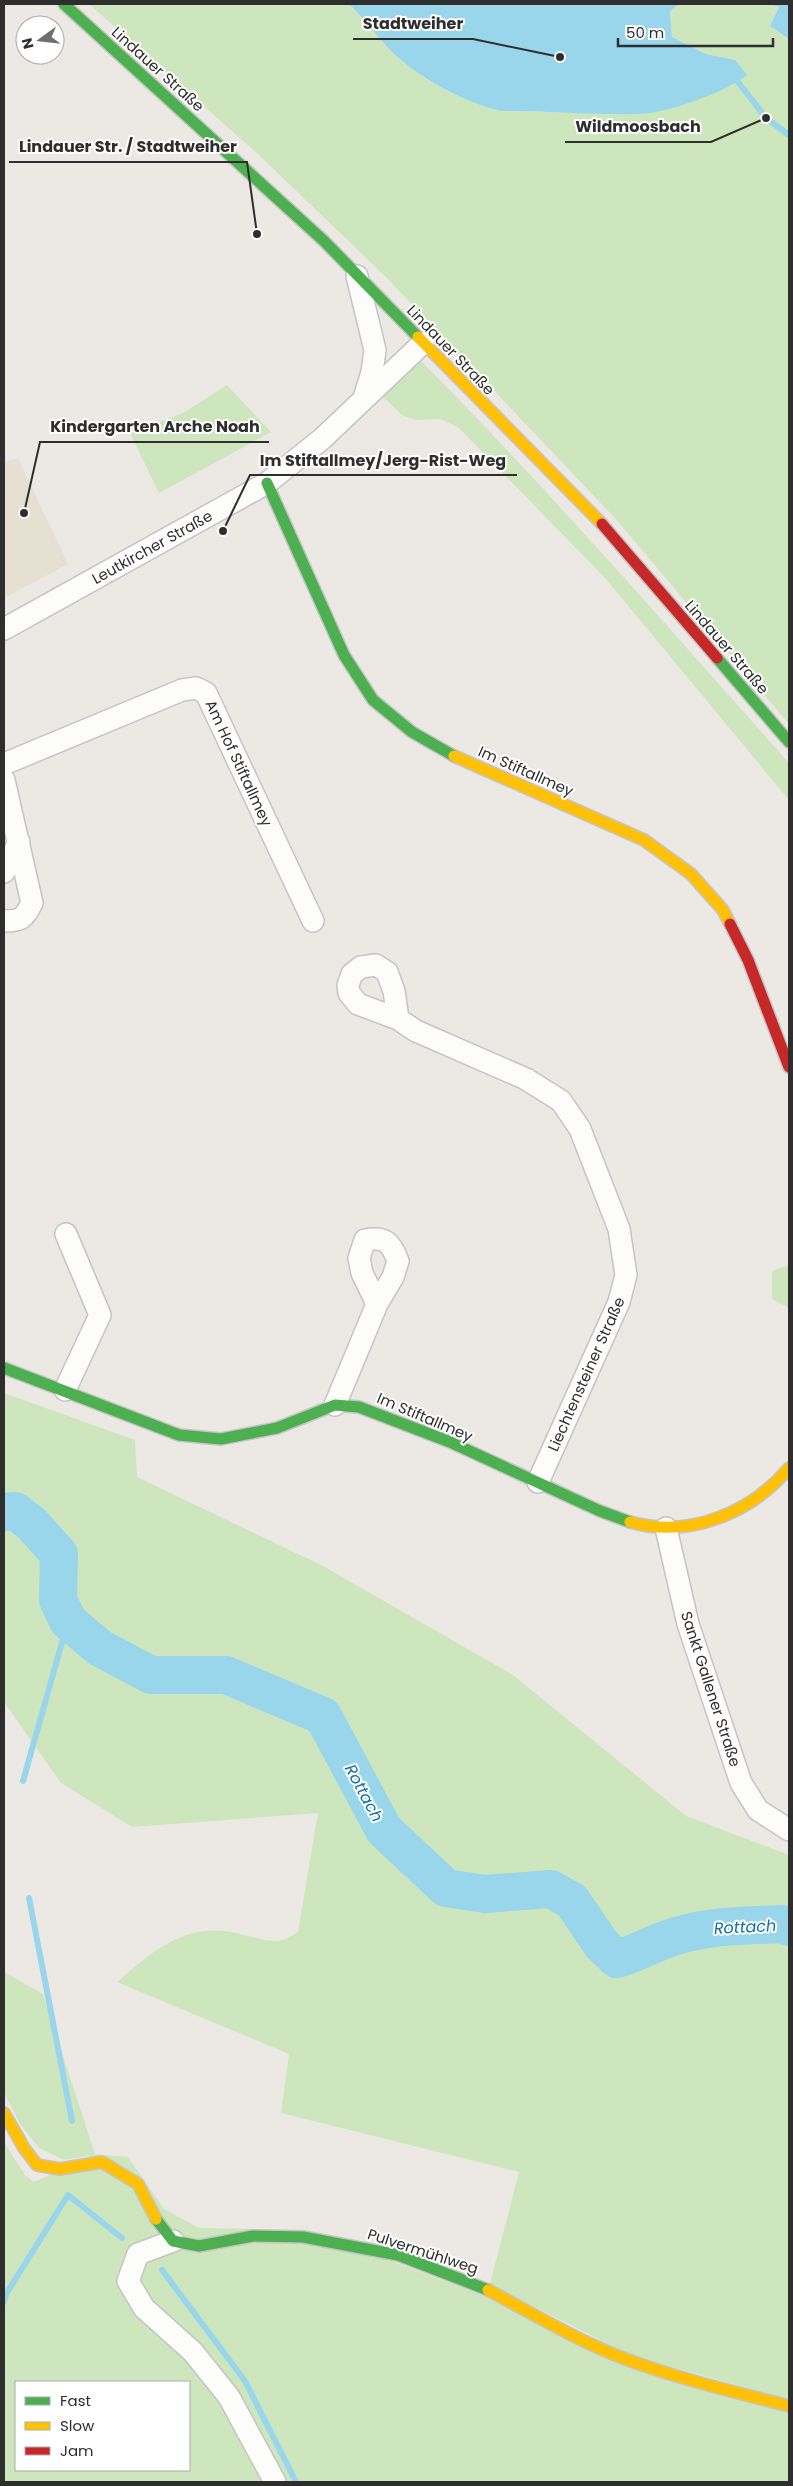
<svg xmlns="http://www.w3.org/2000/svg" width="793" height="2486" font-family="Poppins,sans-serif">
  <style>
    .education { fill: #e6e0d3 }
    .green { fill: #cee6be; fill-rule: evenodd }
    .water { fill: #99d6ec }
    .lines { fill: none; stroke-linecap: round; stroke-linejoin: round }
    .stream { stroke: #99d6ec; stroke-width: 6 }
    .river { stroke: #99d6ec; stroke-width: 38 }
    .street-casing { stroke: #c5c4c5; stroke-width: 24 }
    .fast-casing { stroke: #c5c4c5; stroke-width: 14 }
    .slow-casing { stroke: #c5c4c5; stroke-width: 14 }
    .jam-casing { stroke: #c5c4c5; stroke-width: 14 }
    .street { stroke: #fcfcfb; stroke-width: 21 }
    .fast { stroke: #4caf50; stroke-width: 11 }
    .slow { stroke: #ffc107; stroke-width: 11 }
    .jam { stroke: #c62828; stroke-width: 11 }
    .labels { text-anchor: middle; dominant-baseline: central; stroke-width: 4; stroke-linejoin: round; paint-order: stroke }
    .street-label { font-size: 15px; fill: #2e2e2e; stroke: #fff }
    .water-label { font-size: 16px; font-style: italic; fill: #0d6fa3; stroke: #fff }
    .leader { fill: none; stroke: #2e2e2e; stroke-width: 2 }
    .callout-dot { fill: #2e2e2e; stroke: #fff; stroke-width: 2 }
    .callout-label { font-size: 16px; text-anchor: middle; font-weight: bold; fill: #2e2e2e; stroke: #fff; stroke-width: 4; stroke-linejoin: round; paint-order: stroke }
  </style>
  <rect width="100%" height="100%" fill="#ece8e4"/>
  <!-- education -->
  <polygon class="education" points="18,458 68,564 4,598 4,462"/>
  <!-- green -->
  <g class="green">
    <path d="M89,4H349C364,18 376,35 390,50C417,77 465,103 501,111L641,114L691,102L735,60L706,54L672,37L670,10L679,4H771L779,6L770,26L789,39V724L614,517L387,278L261,157Z"/>
    <path d="M420,360C548,489 668,627 789,763V800L605,578L458,427L440,419L415,420L402,415L381,395Z"/>
    <polygon points="227,385 271,432 159,493 130,433 183,413"/>
    <polygon points="789,1265 789,1308 772,1299 772,1271"/>
    <path d="M4,1393L135,1440L137,1477L323,1566L513,1675L686,1816L789,1855V2400L630,2355L490,2284L519,2172L281,2113L289,2054L117,1982C148,1955 180,1926 224,1931C242,1933 260,1941 277,1941C284,1941 292,1935 298,1932L318,1813L132,1827L61,1783L4,1702Z"/>
    <path d="M4,1972L43,1994L95,2154L128,2157L164,2209L199,2228L255,2229L365,2251L789,2412V2482H4V2142L25,2175L34,2182L92,2155L64,2160L39,2148L20,2124L4,2092ZM16,2382H189V2470H16Z"/>
  </g>
  <!-- water -->
  <g class="water">
    <path d="M349,4H679L670,11L672,37L706,54L735,60L747,75C726,92 667,113 640,114C594,115 547,111 501,111C465,103 417,77 390,50C376,35 364,18 349,4Z"/>
    <polygon points="771,4 789,4 789,39 770,26 779,7"/>
  </g>
  <g class="lines">
    <!-- stream -->
    <g class="stream">
      <polyline points="738,82 766,118 789,135"/>
      <polyline points="23,1781 68,1621"/>
      <polyline points="29,1898 72,2121"/>
      <polyline points="162,2270 245,2381 296,2482"/>
      <polyline points="4,2302 6,2294 68,2195 122,2238"/>
    </g>
    <!-- river -->
    <path class="river" d="M4,1512L15,1511L31,1523L59,1554L58,1600L68,1621L100,1648L151,1675H226L323,1716L384,1830L446,1888L485,1894L551,1889L572,1901L602,1945L617,1959C635,1954 650,1945 667,1939C704,1925 744,1926 783,1924L789,1927"/>
    <defs>
      <g id="street">
        <polyline points="357,276 375,350 372,372 364,398"/>
        <polyline points="4,629 267,483 323,438 423,343"/>
        <polyline points="4,764 182,690 196,688 206,693 313,921"/>
        <path d="M4,780L32,903C23,919 22,921 4,921"/>
        <polyline points="4,872 19,842"/>
        <polyline points="398,1019 394,991 387,972 376,965 361,967 352,974 348,985 349,993 358,1004 398,1019 416,1031 526,1079 561,1101 580,1129 619,1229 626,1275 619,1302 538,1482"/>
        <polyline points="65,1390 100,1315 66,1234"/>
        <path d="M335,1405L377,1304L393,1277L398,1261C391,1243 386,1236 365,1240L359,1258L362,1273L377,1304"/>
        <polyline points="666,1528 688,1624 741,1783 758,1810 789,1830"/>
        <polyline points="173,2241 138,2254 128,2281 144,2308 193,2352 229,2397 275,2482"/>
      </g>
      <g id="fast">
        <polyline points="64,4 324,241 418,337"/>
        <polyline points="267,483 344,655 373,700 412,732 454,756"/>
        <polyline points="717,658 789,742"/>
        <polyline points="4,1368 179,1435 221,1439 277,1428 335,1405 359,1407 450,1442 600,1511 630,1522"/>
        <polyline points="156,2219 173,2241 199,2246 253,2236 303,2237 398,2255 488,2290"/>
      </g>
      <g id="slow">
        <polyline points="418,337 602,524"/>
        <polyline points="454,756 644,840 691,874 723,910 730,924"/>
        <path d="M630,1522C689,1539 751,1513 789,1468"/>
        <polyline points="4,2113 24,2148 37,2165 60,2169 102,2162 138,2184 156,2219"/>
        <path d="M488,2290C534,2314 579,2342 628,2360C680,2379 735,2392 789,2406"/>
      </g>
      <g id="jam">
        <polyline points="602,524 717,658"/>
        <polyline points="730,924 748,960 789,1067"/>
      </g>
    </defs>
    <!-- street casing -->
    <use href="#street" class="street-casing"/>
    <!-- fast casing -->
    <use href="#fast" class="fast-casing"/>
    <!-- slow casing -->
    <use href="#slow" class="slow-casing"/>
    <!-- jam casing -->
    <use href="#jam" class="jam-casing"/>
    <!-- street -->
    <use href="#street" class="street"/>
    <!-- fast -->
    <use href="#fast" class="fast"/>
    <!-- slow -->
    <use href="#slow" class="slow"/>
    <!-- jam -->
    <use href="#jam" class="jam"/>
  </g>
  <g class="labels">
    <!-- street labels -->
    <g class="street-label">
      <text transform="translate(158 69) rotate(42)">Lindauer Straße</text>
      <text transform="translate(451 350) rotate(46)">Lindauer Straße</text>
      <text transform="translate(152 547) rotate(-29)">Leutkircher Straße</text>
      <text transform="translate(727 647) rotate(49)">Lindauer Straße</text>
      <text transform="translate(239 763) rotate(65)">Am Hof Stiftallmey</text>
      <text transform="translate(526 771) rotate(24)">Im Stiftallmey</text>
      <text transform="translate(586 1374) rotate(-66)">Liechtensteiner Straße</text>
      <text transform="translate(425 1417) rotate(23)">Im Stiftallmey</text>
      <text transform="translate(711 1689) rotate(72)">Sankt Gallener Straße</text>
      <text transform="translate(423 2251) rotate(18)">Pulvermühlweg</text>
    </g>
    <!-- water labels -->
    <g class="water-label">
      <text transform="translate(364 1793) rotate(62)">Rottach</text>
      <text transform="translate(745 1927) rotate(-3)">Rottach</text>
    </g>
  </g>
  <!-- callouts -->
  <path class="leader" d="M560 57L473 39H353M766 118L711 142H565M257 234L247 162H9M24 513L40 442H269M223 531L250 475H517"/>
  <g class="callout-dot">
    <circle cx="560" cy="57" r="5"/>
    <circle cx="766" cy="118" r="5"/>
    <circle cx="257" cy="234" r="5"/>
    <circle cx="24" cy="513" r="5"/>
    <circle cx="223" cy="531" r="5"/>
  </g>
  <g class="callout-label">
    <text x="413" y="29">Stadtweiher</text>
    <text x="638" y="132">Wildmoosbach</text>
    <text x="128" y="152">Lindauer Str. / Stadtweiher</text>
    <text x="155" y="432">Kindergarten Arche Noah</text>
    <text x="383" y="466">Im Stiftallmey/Jerg-Rist-Weg</text>
  </g>
  <!-- border -->
  <rect width="793" height="2486" fill="none" stroke="#2e2e2e" stroke-width="10"/>
  <!-- legend -->
  <rect x="15" y="2381" width="175" height="90" fill="#ffffff" stroke="#ababab"/>
  <rect x="25" y="2397" width="25" height="8" fill="#4caf50" stroke="#ababab"/>
  <text x="60" y="2406" font-size="15" fill="#2e2e2e">Fast</text>
  <rect x="25" y="2422" width="25" height="8" fill="#ffc107" stroke="#ababab"/>
  <text x="60" y="2431" font-size="15" fill="#2e2e2e">Slow</text>
  <rect x="25" y="2447" width="25" height="8" fill="#c62828" stroke="#ababab"/>
  <text x="60" y="2456" font-size="15" fill="#2e2e2e">Jam</text>
  <!-- north arrow -->
  <g transform="translate(40 40) rotate(255)"><circle r="24" fill="#ffffff" stroke="#ababab"/>
  <path d="M0-4L9 19L0 12L-9 19Z" fill="#706f6e"/>
  <text y="-8" font-size="14" font-weight="bold" text-anchor="middle" fill="#2e2e2e">N</text>
  </g>
  <!-- scale -->
  <path d="M618 38v8h155v-8" fill="none" stroke="#2e2e2e" stroke-width="2.5"/>
  <text x="626" y="38" font-size="15" fill="#2e2e2e" stroke="#ffffff" stroke-width="4" paint-order="stroke">50 m</text>
</svg>
